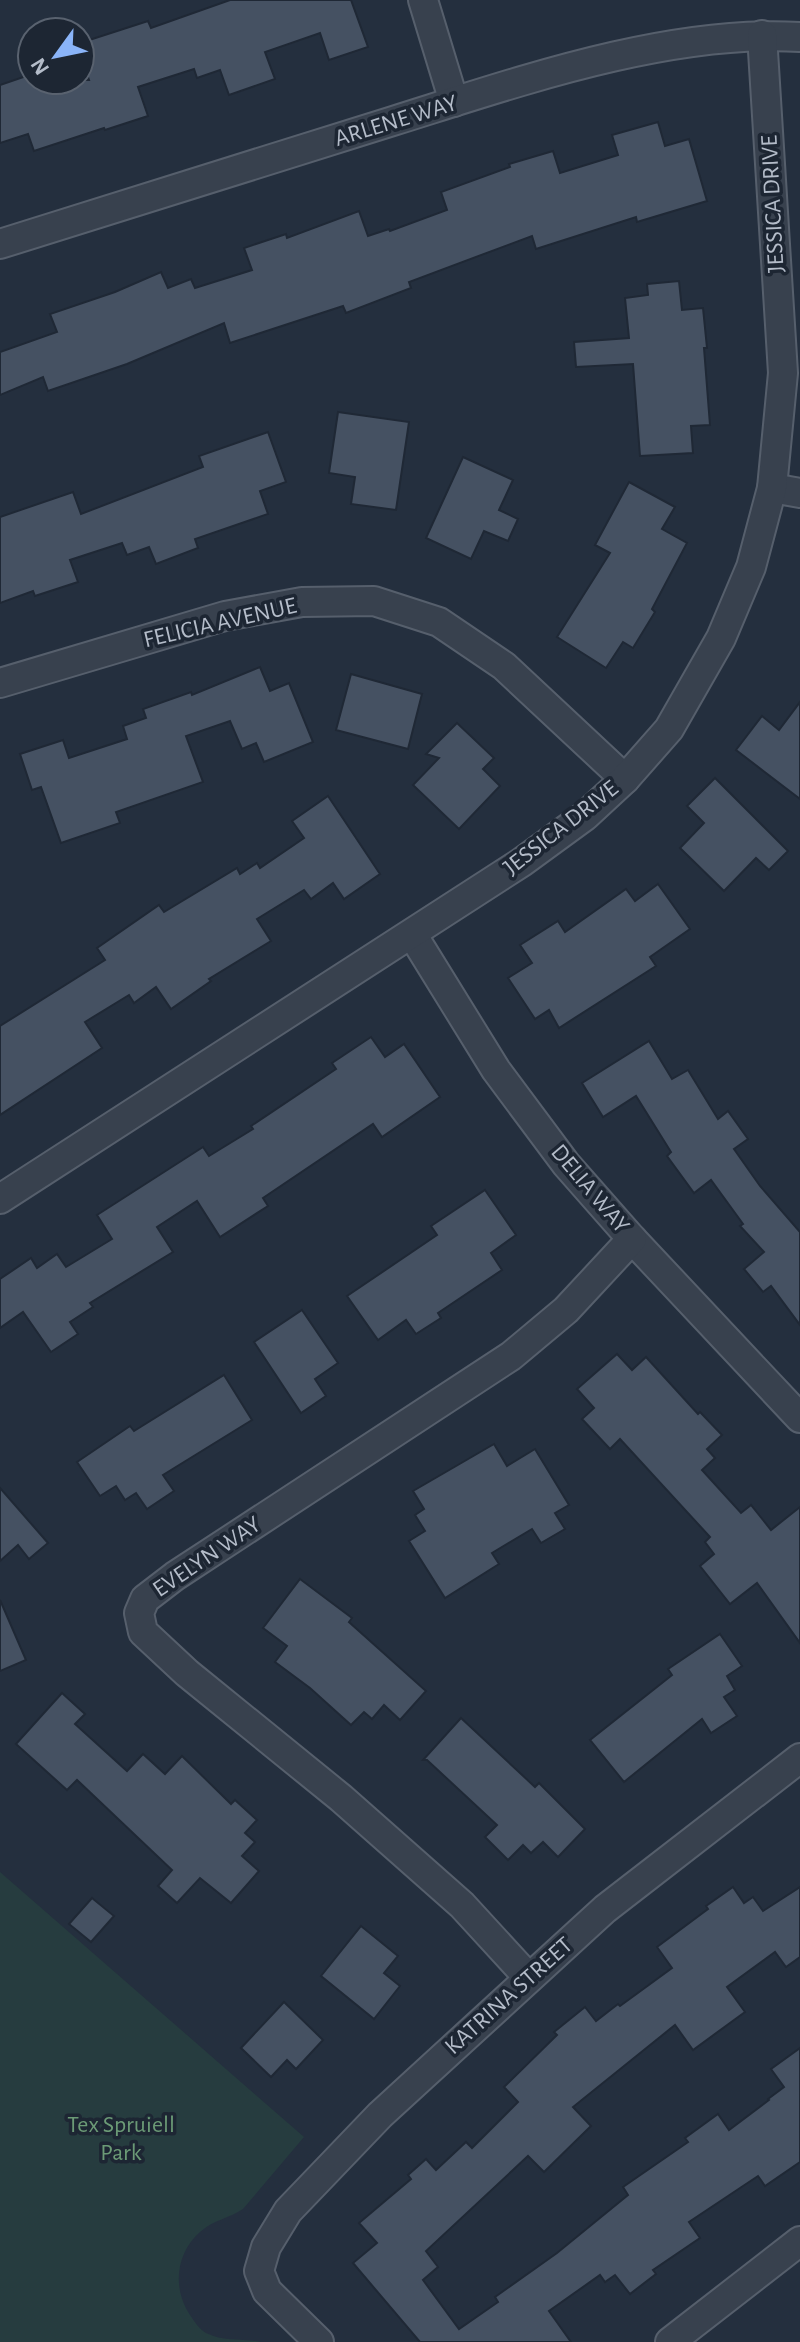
<svg xmlns="http://www.w3.org/2000/svg" width="800" height="2342" font-family="'Alegreya Sans',sans-serif">
  <style>
    .green { fill: #263c3f }
    .building { fill: #455162; stroke: #1f2835; stroke-width: 2 }
    .lines { fill: none; stroke-linecap: round; stroke-linejoin: round }
    .minor-casing { stroke: #565f6c; stroke-width: 32 }
    .minor { stroke: #38414e; stroke-width: 28 }
    .labels { text-anchor: middle; dominant-baseline: central; stroke-width: 7; stroke-linejoin: round; paint-order: stroke }
    .street-label { font-size: 24px; fill: #b4bcc9; stroke: #1d2633 }
    .park-label { font-size: 24px; fill: #6b9a76; stroke: #1d2633 }
  </style>
  <rect width="100%" height="100%" fill="#242f3e"/>
  <!-- green -->
  <path class="green" d="M0,1872L304,2137L243,2209C230,2218 213,2220 200,2232C176,2253 172,2288 190,2315C194,2321 200,2330 206,2333C224,2342 242,2338 261,2342H0Z"/>
  <!-- building -->
  <g class="building">
    <polygon points="230,0 351,0 368,47 329,60 320,33 265,52 275,79 229,95 220,70 197,78 194,69 138,87 148,116 105,130 104,128 34,151 28,134 0,143 0,85 32,74 32,80 89,80 80,53 80,43 148,21 151,28"/>
    <polygon points="658,122 665,146 689,139 707,201 637,222 636,217 536,249 532,236 409,282 411,288 346,313 343,306 230,343 224,323 127,364 48,391 43,377 0,395 0,352 57,332 50,314 115,292 161,272 168,288 191,279 195,288 252,270 244,248 286,234 287,238 359,211 368,236 389,229 390,231 447,210 441,192 510,167 509,164 553,151 560,173 618,155 612,135"/>
    <polygon points="679,281 682,310 703,308 707,348 704,348 710,425 691,426 693,453 640,456 633,364 576,367 574,342 629,338 625,298 648,295 647,284"/>
    <polygon points="338,412 409,422 396,510 351,504 355,477 329,473"/>
    <polygon points="268,432 286,482 260,491 268,514 195,539 198,548 156,564 149,547 127,555 122,543 70,560 78,582 35,596 33,591 0,603 0,517 73,492 81,514 203,467 199,456"/>
    <polygon points="463,457 513,480 499,510 518,519 508,541 484,531 471,559 426,538"/>
    <polygon points="629,482 675,507 662,529 687,543 652,609 655,612 633,648 623,642 606,668 557,637 610,553 595,545"/>
    <polygon points="260,667 270,691 289,683 313,742 264,762 256,743 242,749 230,721 186,736 203,782 116,812 120,823 61,843 41,787 32,790 20,754 63,740 69,758 127,739 123,726 146,718 143,709 191,692 192,695"/>
    <polygon points="351,674 422,694 408,749 336,730"/>
    <polygon points="800,702 800,799 736,750 762,716 779,730"/>
    <polygon points="457,723 494,758 483,769 500,786 459,829 413,785 439,758 426,754"/>
    <polygon points="715,778 788,851 769,870 756,858 724,891 680,848 704,823 687,806"/>
    <polygon points="328,796 380,874 344,899 333,883 311,899 304,890 257,919 271,941 209,979 211,981 171,1009 156,987 134,1003 129,995 85,1022 102,1048 0,1115 0,1026 105,960 97,948 159,905 164,912 237,868 240,874 257,863 260,868 304,838 292,821"/>
    <polygon points="658,884 690,929 650,957 656,966 559,1028 549,1010 535,1019 508,978 532,963 520,945 558,921 565,932 626,889 635,901"/>
    <polygon points="371,1037 385,1057 404,1044 440,1097 382,1137 373,1124 263,1198 268,1206 220,1237 197,1201 157,1227 173,1252 90,1303 93,1307 70,1322 78,1334 51,1352 23,1312 0,1328 0,1279 31,1258 37,1268 57,1254 66,1267 112,1239 97,1215 203,1147 209,1156 253,1129 251,1126 336,1069 332,1063"/>
    <polygon points="649,1041 672,1079 688,1070 718,1119 728,1111 748,1139 734,1149 760,1186 800,1232 800,1325 771,1286 763,1292 744,1269 764,1252 740,1226 743,1224 711,1180 694,1193 667,1156 671,1152 636,1096 603,1117 582,1083"/>
    <polygon points="485,1190 516,1235 491,1253 502,1270 438,1313 441,1318 416,1334 406,1320 378,1340 347,1296 437,1235 431,1226"/>
    <polygon points="302,1310 338,1363 315,1379 326,1396 301,1413 254,1342"/>
    <polygon points="617,1354 632,1370 646,1357 698,1414 700,1412 722,1435 707,1449 715,1458 702,1470 741,1513 751,1505 771,1530 800,1507 800,1643 757,1583 730,1604 700,1566 714,1554 705,1542 710,1537 620,1439 610,1449 582,1419 594,1408 577,1389"/>
    <polygon points="224,1375 252,1420 163,1475 174,1491 147,1509 136,1493 125,1500 116,1486 100,1496 77,1462 130,1426 134,1431"/>
    <polygon points="494,1444 507,1466 535,1449 569,1505 555,1513 565,1529 541,1543 532,1529 492,1553 499,1564 445,1598 409,1541 425,1531 415,1515 424,1509 413,1491"/>
    <polygon points="0,1488 48,1543 29,1559 18,1545 0,1561"/>
    <polygon points="300,1579 352,1618 349,1622 426,1691 400,1720 384,1705 372,1719 364,1712 351,1725 310,1688 275,1662 287,1646 263,1628"/>
    <polygon points="0,1600 26,1660 0,1671"/>
    <polygon points="720,1634 742,1666 727,1676 735,1690 724,1697 737,1716 711,1733 702,1719 624,1782 590,1740 672,1675 668,1669"/>
    <polygon points="62,1693 85,1714 75,1724 127,1771 143,1754 165,1774 182,1756 231,1804 235,1800 257,1820 245,1833 255,1842 242,1856 259,1871 231,1903 200,1878 177,1903 158,1886 172,1870 77,1780 67,1790 16,1744"/>
    <polygon points="461,1718 535,1787 539,1783 585,1829 558,1857 543,1842 531,1853 523,1845 508,1860 485,1837 497,1825 427,1760 423,1760"/>
    <polygon points="733,1887 744,1903 753,1897 763,1911 800,1887 800,1957 786,1967 775,1952 727,1987 745,2012 693,2050 675,2025 573,2107 591,2126 544,2172 528,2156 426,2251 438,2267 423,2280 459,2329 498,2302 495,2297 557,2253 628,2195 623,2187 688,2142 685,2138 718,2114 729,2130 769,2100 768,2099 784,2087 771,2069 800,2048 800,2162 765,2186 758,2176 689,2222 700,2238 653,2270 656,2274 630,2294 615,2275 605,2282 600,2275 549,2311 571,2342 420,2342 353,2263 377,2243 359,2223 411,2179 408,2175 426,2159 436,2170 466,2142 472,2148 518,2102 504,2087 557,2035 554,2032 585,2007 596,2021 618,2004 620,2006 672,1968 657,1947 708,1909 706,1906"/>
    <polygon points="92,1898 114,1916 91,1942 69,1924"/>
    <polygon points="361,1926 398,1956 384,1973 400,1986 374,2019 321,1976"/>
    <polygon points="284,2002 323,2040 296,2069 287,2060 271,2077 241,2048"/>
  </g>
  <g class="lines">
    <defs>
      <g id="minor">
        <polyline points="423,0 454,102"/>
        <path d="M0,244C131,203 262,162 393,121C518,82 668,29 800,37"/>
        <polyline points="772,488 800,493"/>
        <polyline points="0,683 225,616 302,602 374,601 439,622 504,666 625,779"/>
        <polyline points="412,934 496,1070 566,1164 632,1239 800,1418"/>
        <polyline points="0,1199 522,862 585,816 625,779 669,729 721,638 751,567 772,488 783,373 762,35"/>
        <polyline points="529,1978 462,1905 341,1798 187,1673 143,1632 139,1613 145,1599 175,1576 511,1356 566,1310 632,1239"/>
        <polyline points="319,2342 267,2291 259,2271 266,2247 288,2211 380,2115 605,1909 800,1758"/>
        <polyline points="670,2342 800,2241"/>
      </g>
    </defs>
    <!-- minor casing -->
    <use href="#minor" class="minor-casing"/>
    <!-- minor -->
    <use href="#minor" class="minor"/>
  </g>
  <g class="labels">
    <!-- street labels -->
    <g class="street-label">
      <text transform="translate(396 121) rotate(-17)">ARLENE WAY</text>
      <text transform="translate(773 204) rotate(-93)">JESSICA DRIVE</text>
      <text transform="translate(220 623) rotate(-13)">FELICIA AVENUE</text>
      <text transform="translate(561 828) rotate(-38)">JESSICA DRIVE</text>
      <text transform="translate(590 1189) rotate(50)">DELIA WAY</text>
      <text transform="translate(207 1557) rotate(-34)">EVELYN WAY</text>
      <text transform="translate(509 1996) rotate(-42)">KATRINA STREET</text>
    </g>
    <!-- park labels -->
    <g class="park-label">
      <text x="121" y="2125">Tex Spruiell<tspan x="121" dy="28">Park</tspan></text>
    </g>
  </g>
  <!-- north arrow -->
  <g transform="translate(56 56) rotate(237)"><circle r="38" fill="#1d2633" stroke="#59626f" stroke-width="2"/>
  <path d="M0-6L14 30L0 20L-14 30Z" fill="#8ab4f8"/>
  <text y="-12" font-size="22" font-weight="bold" text-anchor="middle" fill="#b4bcc9">N</text>
  </g>
</svg>
